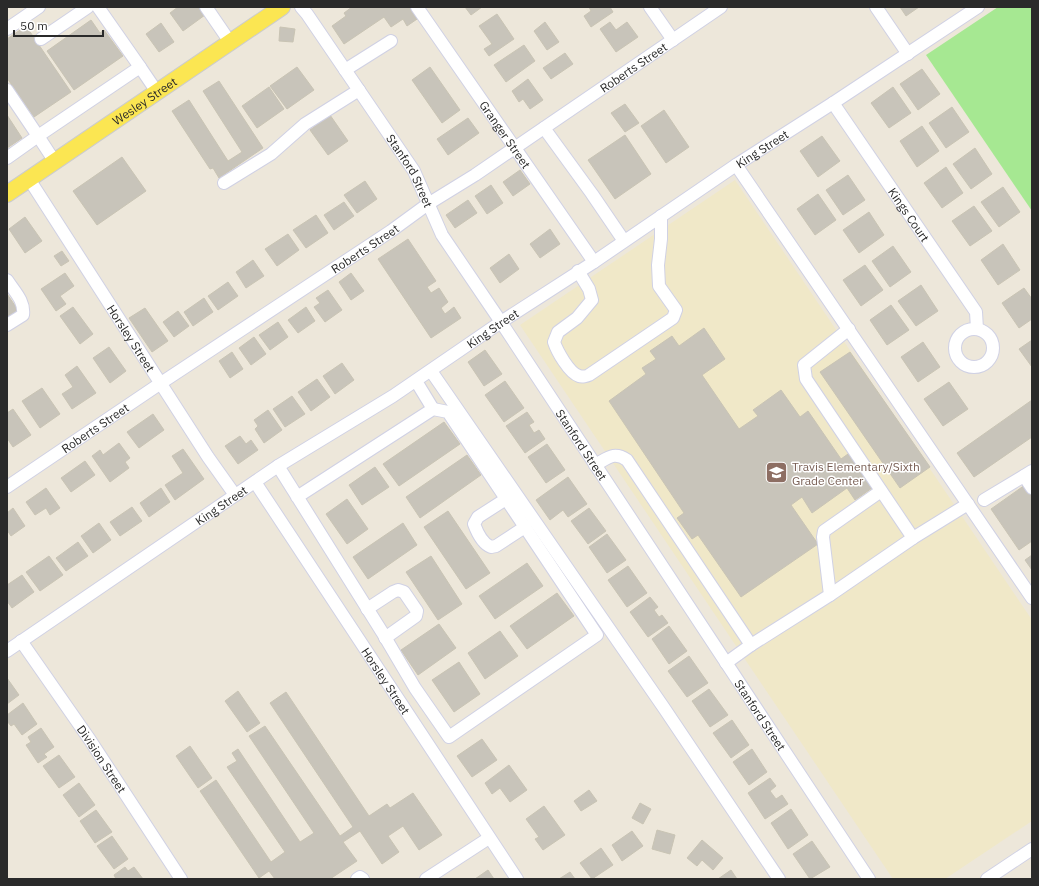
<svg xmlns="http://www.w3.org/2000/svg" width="1039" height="886" font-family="'IBM Plex Sans',sans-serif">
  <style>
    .education { fill: #f0e8c8 }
    .green { fill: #a6e892 }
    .building { fill: #c8c4ba; stroke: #c9c4b4 }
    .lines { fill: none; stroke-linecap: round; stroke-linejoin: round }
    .minor-casing { stroke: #d0d1e4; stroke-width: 14 }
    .major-casing { stroke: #ccc; stroke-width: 18 }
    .minor { stroke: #fff; stroke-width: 12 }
    .major { stroke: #fbe652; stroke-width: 16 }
    .labels { text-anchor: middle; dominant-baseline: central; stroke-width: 3; stroke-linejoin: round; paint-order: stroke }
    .street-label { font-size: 12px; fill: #2a2a2a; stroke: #fff }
    .education-label { font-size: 12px; fill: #785e54; stroke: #fff; text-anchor: start }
  </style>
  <rect width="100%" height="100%" fill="#ede7da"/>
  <!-- education -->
  <polygon class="education" points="735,180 1032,620 1032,821 945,879 893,879 520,325"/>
  <!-- green -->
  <polygon class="green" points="998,7 1032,7 1032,211 926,55"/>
  <!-- building -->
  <g class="building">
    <polygon points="178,7 200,7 205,15 183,31 170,13"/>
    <polygon points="352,7 413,7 420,17 407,26 403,19 391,27 384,17 344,44 332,26 346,16 344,13"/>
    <polygon points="465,7 482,7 471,15"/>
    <polygon points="589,7 610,7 613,12 591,27 584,16 591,11"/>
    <polygon points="900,7 919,7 906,16"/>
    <polygon points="497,14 514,39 489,56 484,49 492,44 479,26"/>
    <polygon points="91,20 100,33 104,30 123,56 74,90 47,51"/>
    <polygon points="545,22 559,42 547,50 534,31"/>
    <polygon points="610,22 616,30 627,22 638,37 616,52 600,29"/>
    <polygon points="161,23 174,42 159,52 146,34"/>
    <polygon points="26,26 71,92 34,117 7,78 7,39"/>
    <polygon points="280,27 295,29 293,42 279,41"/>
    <polygon points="524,45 535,61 506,82 494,65"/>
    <polygon points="565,53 573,64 551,79 543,68"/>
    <polygon points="297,67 314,90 287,109 270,86"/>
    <polygon points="430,67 460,110 442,123 412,80"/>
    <polygon points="922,69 940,94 918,110 900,84"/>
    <polygon points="528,79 543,100 530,109 523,99 519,102 512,91"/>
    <polygon points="219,81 263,148 219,178 213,168 210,169 172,111 189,100 228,161 242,152 203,91"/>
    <polygon points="269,87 284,109 257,128 242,106"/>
    <polygon points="893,87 911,113 889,128 871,103"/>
    <polygon points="625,104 639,123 625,132 611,113"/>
    <polygon points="952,107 969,132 946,148 929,123"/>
    <polygon points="664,110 689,147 666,163 641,126"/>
    <polygon points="7,115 22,138 7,148"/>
    <polygon points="330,115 348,141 328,155 310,130"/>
    <polygon points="468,118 479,133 448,155 437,139"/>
    <polygon points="922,126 939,151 917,167 900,141"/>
    <polygon points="625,135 651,174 615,199 588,160"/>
    <polygon points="822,136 840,161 818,177 800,151"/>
    <polygon points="975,148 992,174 971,189 953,164"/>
    <polygon points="122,157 146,191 97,225 73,191"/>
    <polygon points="946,167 963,193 942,208 924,183"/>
    <polygon points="520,170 530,184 513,196 503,182"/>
    <polygon points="848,175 865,200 843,215 826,190"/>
    <polygon points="365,181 377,199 357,213 344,195"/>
    <polygon points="491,185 503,203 487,214 475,196"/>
    <polygon points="1003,187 1020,212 999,227 981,202"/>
    <polygon points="818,194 836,220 815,235 797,209"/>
    <polygon points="468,200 477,213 455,228 446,215"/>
    <polygon points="344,202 354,216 334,230 324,215"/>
    <polygon points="974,206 992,231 970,246 952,221"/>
    <polygon points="869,212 884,235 859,253 843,230"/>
    <polygon points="316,215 328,233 306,248 293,230"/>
    <polygon points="25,217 42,241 25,253 9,229"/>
    <polygon points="550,229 560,244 540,258 530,244"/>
    <polygon points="288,234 299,250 277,266 265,249"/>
    <polygon points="408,239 436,281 427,287 431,293 439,288 448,302 441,308 445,314 454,307 461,318 431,338 378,259"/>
    <polygon points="1003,244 1020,270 998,285 981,260"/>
    <polygon points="893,246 911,272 890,287 872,261"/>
    <polygon points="62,251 69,261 61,266 54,256"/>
    <polygon points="509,254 519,269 500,283 490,268"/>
    <polygon points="253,260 264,276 246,288 236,272"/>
    <polygon points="865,265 883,290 861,306 843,280"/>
    <polygon points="65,273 74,286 60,296 66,304 56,311 41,289"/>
    <polygon points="351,273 364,291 351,300 339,282"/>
    <polygon points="228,282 238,296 218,310 208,296"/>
    <polygon points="921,285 938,311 916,326 898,301"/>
    <polygon points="1024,288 1032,299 1032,319 1019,328 1002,303"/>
    <polygon points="328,290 342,310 325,322 314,307 320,303 316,298"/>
    <polygon points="7,294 18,310 7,318"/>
    <polygon points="204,298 213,312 193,326 184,312"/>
    <polygon points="891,305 909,330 887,345 870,320"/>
    <polygon points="73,307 93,334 80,344 60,316"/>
    <polygon points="306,307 315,321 298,333 288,320"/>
    <polygon points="145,308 168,341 152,352 129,318"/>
    <polygon points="178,311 189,326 174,337 163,322"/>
    <polygon points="278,322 288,337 270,350 259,335"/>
    <polygon points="704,328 725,359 702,375 739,429 758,416 753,410 781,390 800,417 808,411 841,459 848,454 872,488 855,500 847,488 812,513 802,497 791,505 818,544 741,597 698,535 692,539 677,518 684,513 609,401 646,374 642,368 656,359 650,351 672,336 679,346"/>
    <polygon points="254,337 266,354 251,365 239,348"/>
    <polygon points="1032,340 1032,367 1019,349"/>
    <polygon points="923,342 940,367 918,382 901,357"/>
    <polygon points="109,347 126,371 110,383 93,358"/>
    <polygon points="485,350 502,374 484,386 468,362"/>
    <polygon points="232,352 243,369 230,378 219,361"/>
    <polygon points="850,352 930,467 900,488 820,372"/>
    <polygon points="342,363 354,380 335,394 323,376"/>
    <polygon points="77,366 96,393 72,409 62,394 73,387 65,375"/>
    <polygon points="317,379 330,397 311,411 298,392"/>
    <polygon points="505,381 524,408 504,422 485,395"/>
    <polygon points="949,382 968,409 943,426 924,399"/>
    <polygon points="42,388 60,414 40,428 22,401"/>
    <polygon points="292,396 305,414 285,427 273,409"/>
    <polygon points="1032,400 1032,437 974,477 957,453"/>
    <polygon points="13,409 31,435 13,447 7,438 7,413"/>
    <polygon points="268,410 282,430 264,443 255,429 258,426 254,420"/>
    <polygon points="527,412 534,422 529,425 534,433 539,430 545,439 525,453 506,426"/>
    <polygon points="153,414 164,430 139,448 127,432"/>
    <polygon points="444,422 460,444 399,486 383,464"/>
    <polygon points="240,436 246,444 251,440 258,450 238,464 225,446"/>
    <polygon points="119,443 130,458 125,462 129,468 110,482 92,456 100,450 103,455"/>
    <polygon points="547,444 565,470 546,483 528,457"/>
    <polygon points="183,449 204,479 175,500 165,485 183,473 172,456"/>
    <polygon points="467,455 481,475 420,518 406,497"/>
    <polygon points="85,461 95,475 71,492 61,478"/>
    <polygon points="375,467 389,487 362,505 349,485"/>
    <polygon points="568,477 587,504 568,517 563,510 550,520 536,500"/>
    <polygon points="1025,485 1032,496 1032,541 1019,550 991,509"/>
    <polygon points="46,488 60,508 50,515 46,508 35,515 26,502"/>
    <polygon points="161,488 170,502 149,517 140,503"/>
    <polygon points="347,499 368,529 347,544 326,514"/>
    <polygon points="132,507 142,521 120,536 110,522"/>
    <polygon points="13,508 25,526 11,536 7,530 7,513"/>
    <polygon points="589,508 606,531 588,544 571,521"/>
    <polygon points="448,511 490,573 466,589 424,527"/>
    <polygon points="99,523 111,540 93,553 81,536"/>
    <polygon points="403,523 417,545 368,579 353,557"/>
    <polygon points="607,534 626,560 607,573 589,547"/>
    <polygon points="78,542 88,556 66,571 56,558"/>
    <polygon points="1032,555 1032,570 1025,560"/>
    <polygon points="49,556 63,575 40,591 26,572"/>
    <polygon points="431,556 462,604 438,620 406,572"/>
    <polygon points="527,563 543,586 495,619 479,596"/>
    <polygon points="628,566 647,593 627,607 608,580"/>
    <polygon points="22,575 34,592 12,608 7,601 7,585"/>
    <polygon points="557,593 574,616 527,649 510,626"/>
    <polygon points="650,597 658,607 654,610 659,617 662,615 668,623 648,637 630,612"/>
    <polygon points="439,624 456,648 418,675 401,650"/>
    <polygon points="669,626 687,651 669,664 652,639"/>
    <polygon points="500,631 518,656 485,679 468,653"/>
    <polygon points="689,656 708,683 687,697 668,671"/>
    <polygon points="459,662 480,694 454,712 432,680"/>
    <polygon points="7,678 19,695 7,704"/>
    <polygon points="709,689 728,715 710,727 692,701"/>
    <polygon points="238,691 260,723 247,732 225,701"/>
    <polygon points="286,692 369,816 387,804 390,808 413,793 442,835 419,850 403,826 388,836 399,852 382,864 360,831 343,842 357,861 330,879 275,879 269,871 259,878 200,791 216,780 271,862 285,852 227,767 237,761 232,753 238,749 300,842 314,833 249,736 265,726 340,836 353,827 270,703"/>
    <polygon points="23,703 37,724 22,735 14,724 11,726 7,721 7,715"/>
    <polygon points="732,720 749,745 731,758 713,733"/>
    <polygon points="41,728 54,747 44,754 47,757 38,763 26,745 31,742 28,737"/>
    <polygon points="482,739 497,760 472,777 457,756"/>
    <polygon points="190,746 212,778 198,788 176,756"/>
    <polygon points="752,749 767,772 749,785 733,762"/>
    <polygon points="59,755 75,777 59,788 43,766"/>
    <polygon points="509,765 527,790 510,802 500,788 492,794 485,783"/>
    <polygon points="770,778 776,786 770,791 776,799 782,795 788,804 765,819 748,793"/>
    <polygon points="79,783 95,805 79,817 63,795"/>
    <polygon points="589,790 597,801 581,811 574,801"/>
    <polygon points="640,803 651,809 643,824 632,818"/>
    <polygon points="544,806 565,835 543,850 535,839 539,837 526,819"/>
    <polygon points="791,809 808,835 788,849 771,823"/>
    <polygon points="96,810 112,832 95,843 80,821"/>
    <polygon points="657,830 675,835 670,854 652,849"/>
    <polygon points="632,831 643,846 622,861 612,845"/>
    <polygon points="112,836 128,859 114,869 97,846"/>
    <polygon points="702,840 723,858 713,870 702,860 697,866 687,858"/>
    <polygon points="812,841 830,867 810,879 793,854"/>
    <polygon points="601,848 613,865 592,879 580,863"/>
    <polygon points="125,867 128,871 134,867 143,879 116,879 114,875"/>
    <polygon points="488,870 494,879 475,879"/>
    <polygon points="731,870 737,879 718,879"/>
    <polygon points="570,872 575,879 559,879"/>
  </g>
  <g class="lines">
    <defs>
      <g id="minor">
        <polyline points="98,7 140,67"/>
        <polyline points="206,7 230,42"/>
        <path id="s1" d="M301,7L307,14L414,171L442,235L501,322L869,879"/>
        <path id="s2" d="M417,7L594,262"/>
        <polyline points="650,7 673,40"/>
        <polyline points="876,7 908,54"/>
        <polyline points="7,29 39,7"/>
        <polyline points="41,39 88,7"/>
        <polyline points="345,70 391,41"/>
        <polyline points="7,90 38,136 7,158"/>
        <path id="s3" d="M833,103L976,312L977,329"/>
        <polyline points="544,128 592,194 624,241"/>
        <polyline points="55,162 38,136 140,67 157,92"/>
        <polyline points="736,165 1032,598"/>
        <path id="s4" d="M29,179L208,457L235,495"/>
        <polyline points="224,183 271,154 305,124 359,90"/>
        <path d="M578,271L589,289L592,300L577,318L558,332L554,342C557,351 569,373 579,376C582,377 587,376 589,375L673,318L676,310L659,286L658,265L661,239V216"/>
        <path d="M7,280C14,291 25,301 23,315L7,325"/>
        <polyline points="849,329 804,365 806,379 913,538"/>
        <circle cx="974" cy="348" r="19"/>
        <polyline points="431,371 664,708 779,879"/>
        <polyline points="416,381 433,409"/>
        <path d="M595,465C608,458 614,451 627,460L751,645L726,663"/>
        <polyline points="278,466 382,632 415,688 449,737 597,635 448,412 433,409 297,497"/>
        <polyline points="1024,476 1032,488"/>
        <path id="s5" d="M255,482L517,879"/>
        <path id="s6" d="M7,487L161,383L391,231L428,204L475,175L721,7"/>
        <path d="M506,499L478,517L474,524C477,532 483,544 491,547L496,546L525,527"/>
        <polyline points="984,500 1032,471"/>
        <polyline points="830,595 913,538 968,504"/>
        <polyline points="367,609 393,592 398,590 404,592 417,611 416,616 385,638"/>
        <path id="s7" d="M21,641L90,740L181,879"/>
        <polyline points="751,645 830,595 823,537 824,531 881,491"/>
        <path id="s8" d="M7,651L278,466L393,396L501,322L594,262L736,165L833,103L978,7"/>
        <polyline points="357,879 360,877 363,879"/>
        <polyline points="426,879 489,838"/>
        <polyline points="987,879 1032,849"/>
      </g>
      <g id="major">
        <path id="s9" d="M7,194L282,7"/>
      </g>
    </defs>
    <!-- minor casing -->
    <use href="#minor" class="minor-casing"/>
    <!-- major casing -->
    <use href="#major" class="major-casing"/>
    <!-- minor -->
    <use href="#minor" class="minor"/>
    <!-- major -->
    <use href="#major" class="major"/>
  </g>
  <!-- icons -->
  <defs>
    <symbol id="school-square" viewBox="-11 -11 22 22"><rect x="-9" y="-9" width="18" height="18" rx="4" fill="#8d6e63" stroke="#fff"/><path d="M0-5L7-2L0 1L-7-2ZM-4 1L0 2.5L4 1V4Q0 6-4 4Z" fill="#fff"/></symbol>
  </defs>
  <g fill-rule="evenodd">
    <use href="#school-square" x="764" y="460" width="25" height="25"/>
  </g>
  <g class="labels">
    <!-- street labels -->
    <g class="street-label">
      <text stroke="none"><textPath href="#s6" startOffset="754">Roberts Street</textPath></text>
      <text stroke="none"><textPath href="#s9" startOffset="166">Wesley Street</textPath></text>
      <text stroke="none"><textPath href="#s2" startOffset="155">Granger Street</textPath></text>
      <text stroke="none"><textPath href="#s8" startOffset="907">King Street</textPath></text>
      <text stroke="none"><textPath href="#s1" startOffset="197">Stanford Street</textPath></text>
      <text stroke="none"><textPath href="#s3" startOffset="135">Kings Court</textPath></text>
      <text stroke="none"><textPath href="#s6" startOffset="430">Roberts Street</textPath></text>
      <text stroke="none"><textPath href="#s8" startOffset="583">King Street</textPath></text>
      <text stroke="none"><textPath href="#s4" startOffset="189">Horsley Street</textPath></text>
      <text stroke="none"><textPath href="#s6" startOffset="106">Roberts Street</textPath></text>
      <text stroke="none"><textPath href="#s1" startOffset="521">Stanford Street</textPath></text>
      <text stroke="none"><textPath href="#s8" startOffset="259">King Street</textPath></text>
      <text stroke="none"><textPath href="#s5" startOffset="238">Horsley Street</textPath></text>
      <text stroke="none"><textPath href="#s1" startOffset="845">Stanford Street</textPath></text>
      <text stroke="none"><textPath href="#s7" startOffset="143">Division Street</textPath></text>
    </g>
    <!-- education labels -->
    <g class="education-label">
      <text x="792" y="466">Travis Elementary/Sixth<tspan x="792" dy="14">Grade Center</tspan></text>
    </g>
  </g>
  <!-- border -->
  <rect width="1039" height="886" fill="none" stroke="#2a2a2a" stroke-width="16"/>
  <!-- scale -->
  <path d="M14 30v6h89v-6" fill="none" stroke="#2a2a2a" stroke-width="2"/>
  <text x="20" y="30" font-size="12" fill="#2a2a2a" stroke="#ffffff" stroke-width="3" paint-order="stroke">50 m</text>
</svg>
